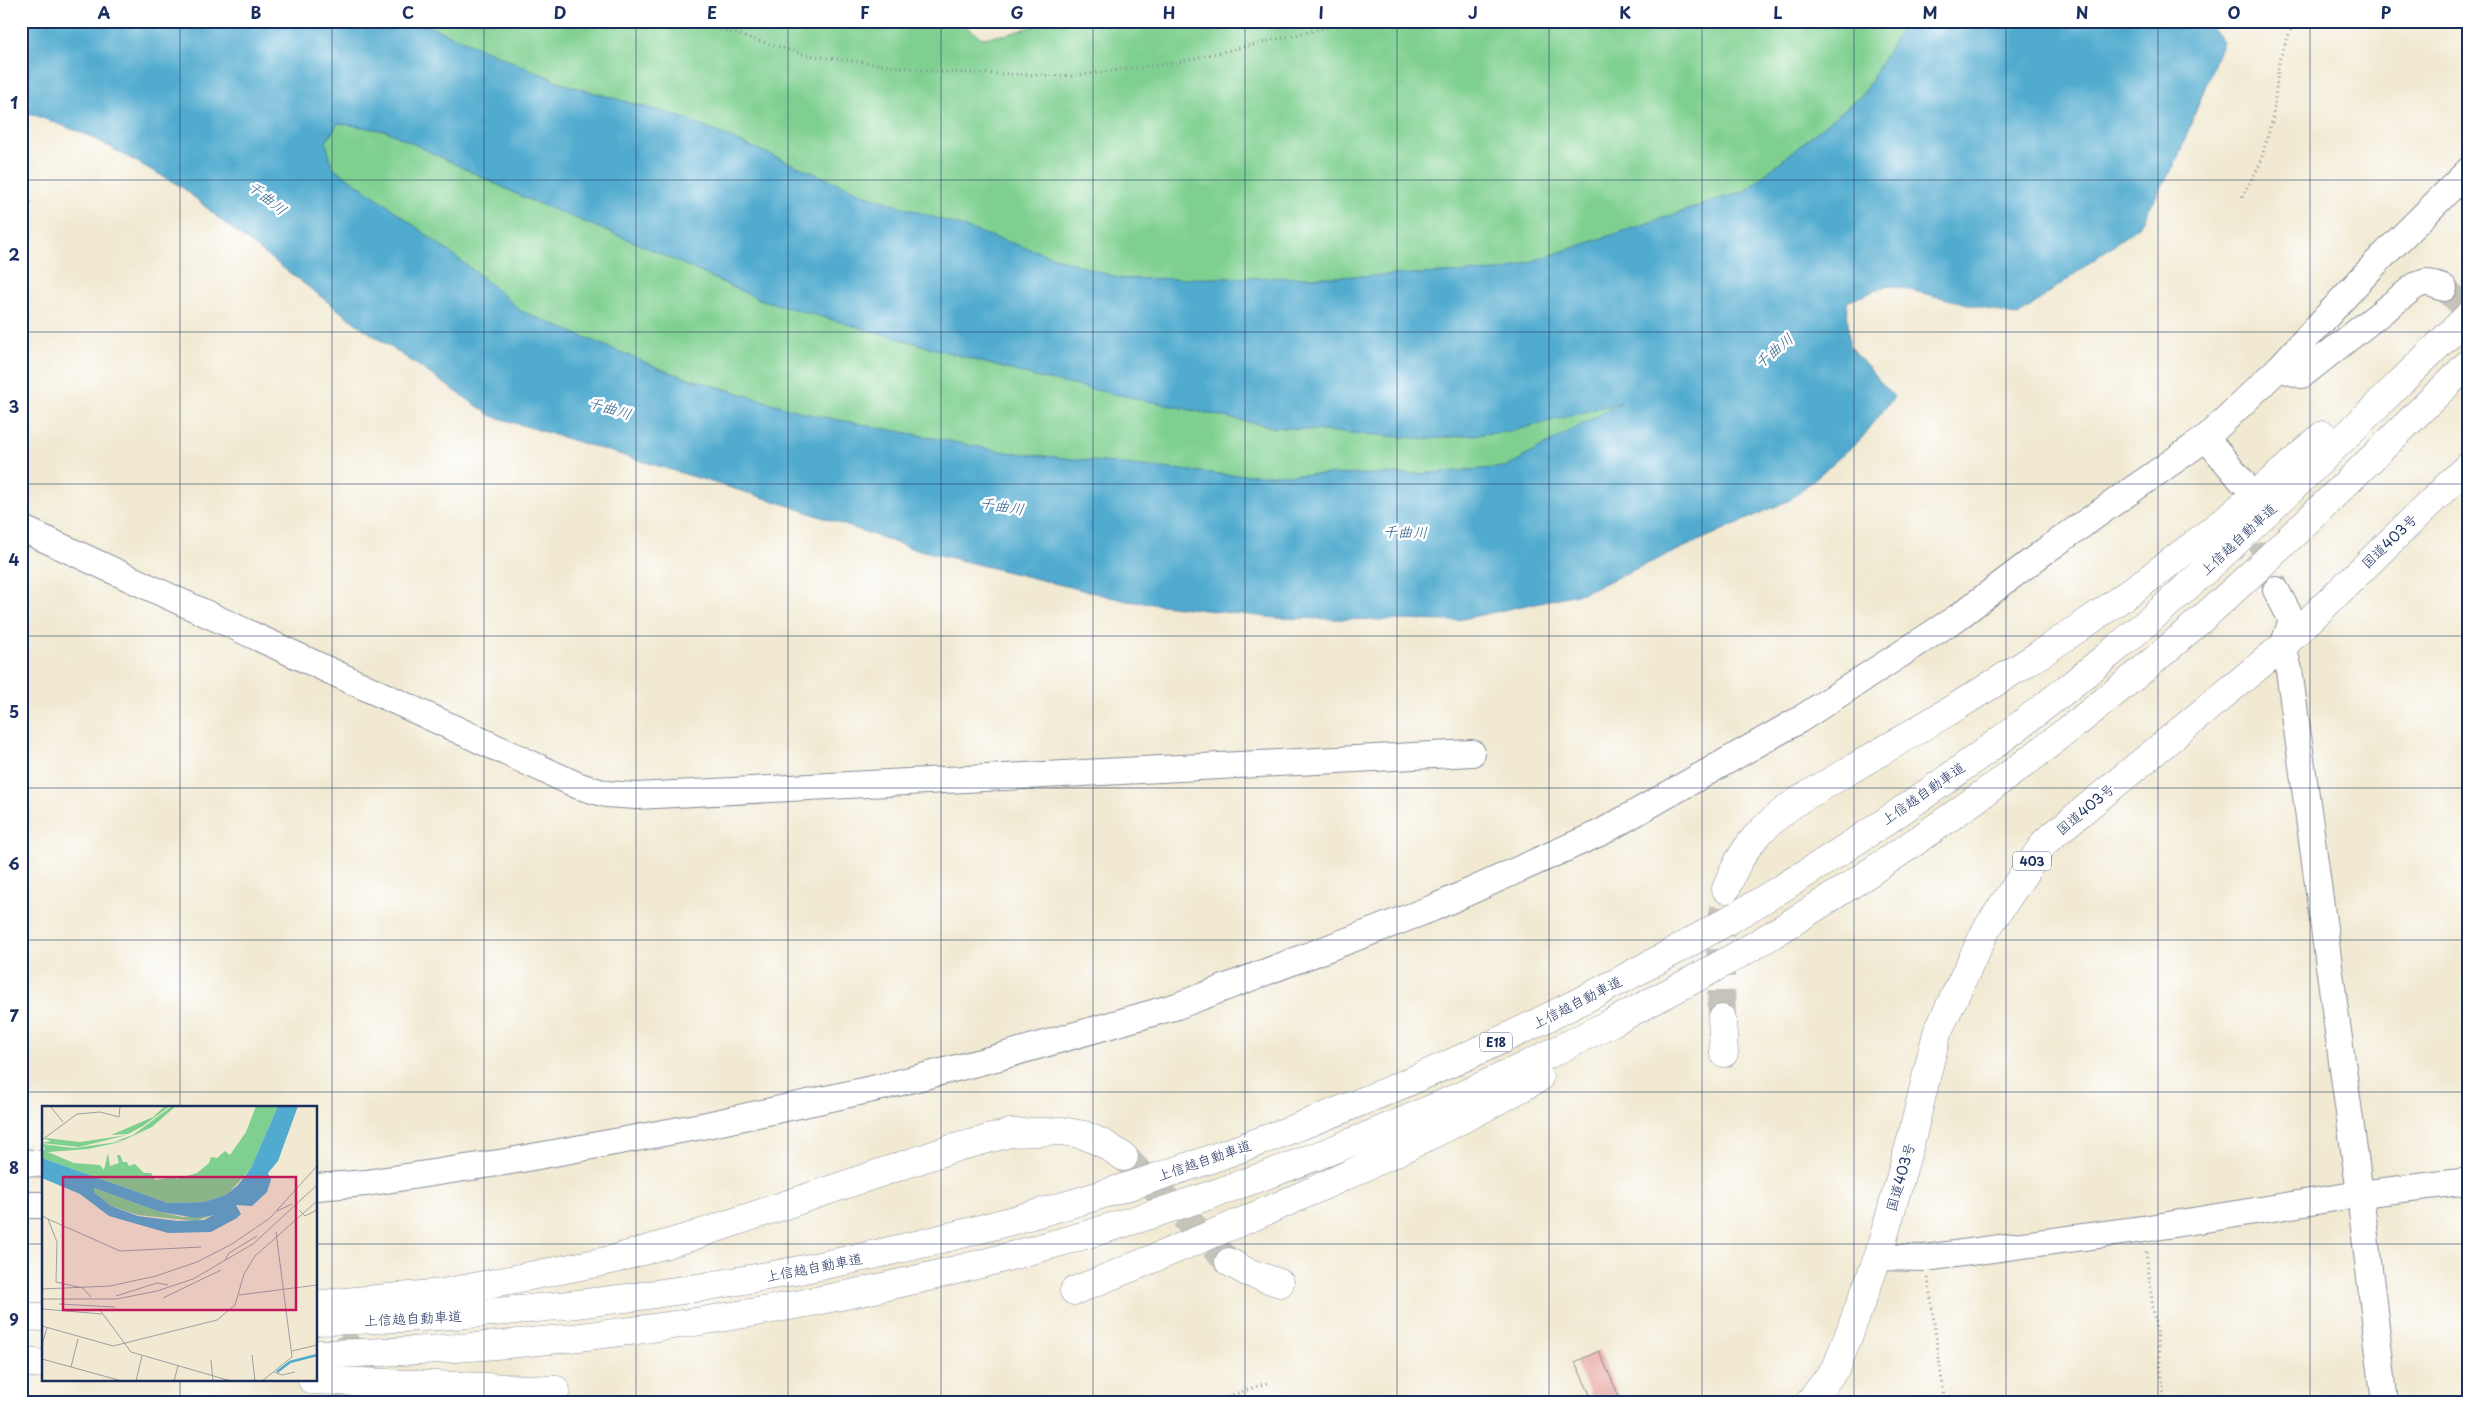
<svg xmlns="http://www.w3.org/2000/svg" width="2490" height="1424" font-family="'Playpen Sans','Klee One',sans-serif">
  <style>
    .green { fill: #7fd090; stroke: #4d8077 }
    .water { fill: #51abcf; stroke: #366d96; fill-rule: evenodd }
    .building { fill: #e8aca8 }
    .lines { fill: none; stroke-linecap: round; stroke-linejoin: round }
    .minor-tunnel { stroke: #c6c4ba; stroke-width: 26; stroke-dasharray: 26 13; stroke-linecap: butt }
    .highway-tunnel { stroke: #c6c4ba; stroke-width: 28; stroke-dasharray: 28 14; stroke-linecap: butt }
    .minor-casing { stroke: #868c98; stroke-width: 28 }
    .highway-casing { stroke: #868c98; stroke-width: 29 }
    .path { stroke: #868c98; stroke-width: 3; stroke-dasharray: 1 4; stroke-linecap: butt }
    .minor { stroke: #fff; stroke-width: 26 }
    .highway { stroke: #fff; stroke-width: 28 }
    .grid { fill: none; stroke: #1b2f5e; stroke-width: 1; stroke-opacity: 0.55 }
    .labels { text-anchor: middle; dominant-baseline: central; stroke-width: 5; stroke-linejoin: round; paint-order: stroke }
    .shield { fill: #fff; stroke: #5f6d8e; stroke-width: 1 }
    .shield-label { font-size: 12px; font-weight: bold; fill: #1b2f5e }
    .street-label { font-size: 14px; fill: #1b2f5e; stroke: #fff }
    .water-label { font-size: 15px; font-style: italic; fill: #31618b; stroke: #fff }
    .inset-river { fill: none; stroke: #51abcf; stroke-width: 2.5 }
    .inset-road { fill: none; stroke: #9b9fa3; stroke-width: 1 }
    .view { fill: #c2185b; fill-opacity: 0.15; stroke: #c2185b; stroke-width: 2.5 }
    .inset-edge { fill: none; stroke: #1b2f5e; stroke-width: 2.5 }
    .neatline { fill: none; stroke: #1b2f5e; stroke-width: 2 }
    .grid-label { font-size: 16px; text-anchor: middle; font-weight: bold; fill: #1b2f5e }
  </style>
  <rect width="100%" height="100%" fill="#fff"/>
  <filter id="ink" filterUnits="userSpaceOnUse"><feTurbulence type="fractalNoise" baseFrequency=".02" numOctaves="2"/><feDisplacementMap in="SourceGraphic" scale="10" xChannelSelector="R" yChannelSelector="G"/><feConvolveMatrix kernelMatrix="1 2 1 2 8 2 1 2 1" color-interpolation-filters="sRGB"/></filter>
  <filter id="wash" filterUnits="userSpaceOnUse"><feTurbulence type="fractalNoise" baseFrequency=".0096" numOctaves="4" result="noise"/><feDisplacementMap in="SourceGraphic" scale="20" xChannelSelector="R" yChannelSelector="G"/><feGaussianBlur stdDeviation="1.12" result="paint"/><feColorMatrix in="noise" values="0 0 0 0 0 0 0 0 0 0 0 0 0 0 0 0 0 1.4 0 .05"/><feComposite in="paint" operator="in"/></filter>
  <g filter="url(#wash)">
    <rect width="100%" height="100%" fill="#f1e9d1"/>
    <!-- green -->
    <g class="green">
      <polygon points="417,21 958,21 982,38 1009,34 1047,22 1198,21 1208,30 1238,21 1906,21 1863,94 1745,191 1503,271 1333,277 1120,279 866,195 680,117 567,85"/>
      <polygon points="338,123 387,131 525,198 639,244 759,299 1039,378 1273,427 1430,439 1512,431 1625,401 1506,467 1420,474 1229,475 1005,452 808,414 669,372 520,311 482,277 379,199 332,167 326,142"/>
    </g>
    <!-- water -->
    <path class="water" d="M21,21H417L567,85L680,117L866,195L1121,279L1333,277L1503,271L1745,191L1863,94L1906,21H2205L2223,41L2176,162L2139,226L2018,316L1889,285L1847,302L1849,346L1894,397L1861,439L1790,500L1582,593L1453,621L1276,618L1127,601L911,548L781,503L492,416L357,324L228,226L182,187L90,136L21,110ZM338,123L387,131L525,198L639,244L759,299L1039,378L1273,427L1430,439L1512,431L1622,402L1506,467L1420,474L1229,475L1005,452L808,414L668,372L521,311L482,277L379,199L332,167L326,142Z"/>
    <g id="blocks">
      <!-- building -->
      <polygon class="building" points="1599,1351 1622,1403 1594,1403 1575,1362"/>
    </g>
  </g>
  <g filter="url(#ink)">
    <use href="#blocks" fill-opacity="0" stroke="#868c98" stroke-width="1"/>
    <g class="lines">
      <!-- minor-tunnel -->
      <g class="minor-tunnel">
        <polyline points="2444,288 2469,311"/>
        <polyline points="2249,505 2276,590"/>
        <polyline points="321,1302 384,1403"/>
      </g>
      <!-- highway-tunnel -->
      <g class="highway-tunnel">
        <polyline points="1722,1019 1720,939 1726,889"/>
        <polyline points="1124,1157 1229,1262"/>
      </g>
      <defs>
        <g id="minor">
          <polyline points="2279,368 2302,375 2415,286 2426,282 2444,288"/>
          <polyline points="2206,438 2242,481"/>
          <polyline points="21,528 579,786 606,794 636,796 1472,753"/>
          <polyline points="2276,590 2292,620 2283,646 2289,670 2360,1194 2385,1403"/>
          <polyline points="21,1162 44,1164"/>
          <polyline points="316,1187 366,1183 505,1162 707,1125 886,1086 992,1059 1177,1006 1433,908 1602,832 1799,720 1958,617 2045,551 2206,438 2279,368 2374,265 2469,170"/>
          <polyline points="21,1205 44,1205"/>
          <polyline points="1878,1257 1925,1258 2143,1229 2360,1194 2469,1181"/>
        </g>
        <g id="highway">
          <path d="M1726,889C1741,847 1762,826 1799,800C1887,748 1976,697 2061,640C2151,580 2243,509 2323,435"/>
          <polyline points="1722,1019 1724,1053"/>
          <polyline points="1229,1262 1247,1272 1280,1283"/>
          <path d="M1074,1291C1232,1227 1390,1162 1539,1078"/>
          <polyline points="323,1304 443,1293 611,1260 687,1238 951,1149 1010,1133 1062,1131 1084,1135 1104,1144 1124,1157"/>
          <polyline points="21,1316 44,1317"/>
          <path d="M316,1321C963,1310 1614,1066 2112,652C2238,547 2352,429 2469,315"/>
          <path d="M316,1354C766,1346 1210,1231 1609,1024C1670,992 1733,960 1791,923C1909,850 2022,769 2129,681C2249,583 2358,471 2469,363"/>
          <polyline points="21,1362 44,1364"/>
          <polyline points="312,1380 556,1390"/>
          <polyline points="1809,1403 1837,1366 1878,1257 1911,1140 1937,1033 1986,930 2045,842 2283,646 2469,465"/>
        </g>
      </defs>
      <!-- minor casing -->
      <use href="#minor" class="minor-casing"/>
      <!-- highway casing -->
      <use href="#highway" class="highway-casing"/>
      <!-- path -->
      <g class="path">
        <polyline points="692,21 806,55 939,72 1071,76 1175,63 1355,21"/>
        <polyline points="1198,21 1207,30 1238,21"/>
        <polyline points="2242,197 2260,164 2273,117 2279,61 2294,21"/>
        <polyline points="21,199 31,203"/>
        <polyline points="2146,1252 2165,1403"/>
        <polyline points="1928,1278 1945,1403"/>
        <polyline points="1209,1403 1267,1383"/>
      </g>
      <!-- minor -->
      <use href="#minor" class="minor"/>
      <!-- highway -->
      <use href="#highway" class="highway"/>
    </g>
  </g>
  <!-- grid -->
  <path class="grid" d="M180,21V1108M332,21V1403M484,21V1403M636,21V1403M788,21V1403M941,21V1403M1093,21V1403M1245,21V1403M1397,21V1403M1549,21V1403M1702,21V1403M1854,21V1403M2006,21V1403M2158,21V1403M2310,21V1403M21,180H2469M21,332H2469M21,484H2469M21,636H2469M21,788H2469M21,940H2469M21,1092H2469M21,1244H44M316,1244H2469M180,1380V1403"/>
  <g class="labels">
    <!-- shield labels -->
    <g class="shield">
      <rect x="2013" y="851.5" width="38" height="19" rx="4"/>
      <rect x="1480" y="1032.5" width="32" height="19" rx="4"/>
    </g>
    <g class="shield-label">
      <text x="2032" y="861">403</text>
      <text x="1496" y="1042">E18</text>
    </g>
    <!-- street labels -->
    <g class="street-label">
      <text transform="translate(2238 539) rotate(-43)">上信越自動車道</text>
      <text transform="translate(2389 541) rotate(-44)">国道403号</text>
      <text transform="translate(1923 793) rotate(-35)">上信越自動車道</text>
      <text transform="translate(2085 809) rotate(-40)">国道403号</text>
      <text transform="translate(1577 1002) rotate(-27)">上信越自動車道</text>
      <text transform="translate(1204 1160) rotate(-19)">上信越自動車道</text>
      <text transform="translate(1900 1177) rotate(-74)">国道403号</text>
      <text transform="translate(814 1267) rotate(-11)">上信越自動車道</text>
      <text transform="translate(413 1318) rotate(-3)">上信越自動車道</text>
    </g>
    <!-- water labels -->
    <g class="water-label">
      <text transform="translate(268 197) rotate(39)">千曲川</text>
      <text transform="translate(1773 350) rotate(-40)">千曲川</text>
      <text transform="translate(610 407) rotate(17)">千曲川</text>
      <text transform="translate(1002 505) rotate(9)">千曲川</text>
      <text transform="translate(1405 531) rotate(1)">千曲川</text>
    </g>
  </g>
  <!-- overview -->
  <g transform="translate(42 1106)">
    <rect width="275" height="275" fill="#f1e9d1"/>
    <path d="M123,0H128L101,20L86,28L69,29L111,11ZM130,0H134L110,21L82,34L71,36L91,29ZM214,0H236L209,62L185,89L162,96L126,97L0,52V45L3,43L0,38L32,42L83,35L46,43L6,46L32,57L58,59L62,64L66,47L68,60L77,57L75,49H78L81,56H85L87,60L93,58L102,67H109L113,74L132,71L134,73L155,67L167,57L169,51L175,52L183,45L188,49L204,26ZM85,29L37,41L0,37L9,35L3,33L4,32L38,36ZM52,82L118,106L140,111L173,108L154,115L96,109L69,100L52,86Z" fill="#7fd090"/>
    <path d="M236,0H256L236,55L226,67L229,74L225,86L210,100L194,99L199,108L195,112L169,126L126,127L67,110L38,88L0,72V52L126,97L162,96L184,89L196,79L209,62ZM52,82L118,106L155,112L171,109L162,114L136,115L96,110L69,100L52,86Z" fill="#51abcf" fill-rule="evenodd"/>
    <path class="inset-river" d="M235,266L248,256L275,249"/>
    <path class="inset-road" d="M8,0L21,16M0,34L35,8L58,6L77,11L78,0M257,104L263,110L275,104M235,105L250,98M0,110L6,113L15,136L14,176L41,182L49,191M6,113L78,145L159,141M183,154L187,147L215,130M0,183L68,180L114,170L155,156L190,138L228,112L275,60M197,189L275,179M74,190L115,177L126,179M121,192L179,164M0,193H75L115,185L151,173L211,138L275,79M17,198L73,201M0,203L60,208M58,204L89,246L189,275M0,220L71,240L175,214L193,199L202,168L213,150L275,95M0,239L5,222M250,245L275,239M210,249L213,275M0,253L80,275M169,254L171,275M29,261L36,233M232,266L240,269L253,266M94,275L100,250M132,275L136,260M220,275L250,251L234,126"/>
    <path class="view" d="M21,71H254V204H21Z"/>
    <rect width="275" height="275" class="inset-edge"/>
  </g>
  <!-- margin -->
  <rect width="2490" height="1424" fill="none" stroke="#fff" stroke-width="55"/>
  <rect x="28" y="28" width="2434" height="1368" class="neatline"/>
  <g class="grid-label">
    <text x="104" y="19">A</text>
    <text x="256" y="19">B</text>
    <text x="408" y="19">C</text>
    <text x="560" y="19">D</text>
    <text x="712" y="19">E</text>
    <text x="865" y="19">F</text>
    <text x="1017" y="19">G</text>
    <text x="1169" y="19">H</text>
    <text x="1321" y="19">I</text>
    <text x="1473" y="19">J</text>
    <text x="1625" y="19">K</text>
    <text x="1778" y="19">L</text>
    <text x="1930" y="19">M</text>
    <text x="2082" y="19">N</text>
    <text x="2234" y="19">O</text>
    <text x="2386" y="19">P</text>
    <text x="14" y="109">1</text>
    <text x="14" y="261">2</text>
    <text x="14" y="413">3</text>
    <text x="14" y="566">4</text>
    <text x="14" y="718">5</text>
    <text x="14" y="870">6</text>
    <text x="14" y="1022">7</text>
    <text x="14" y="1174">8</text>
    <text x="14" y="1326">9</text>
  </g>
</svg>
